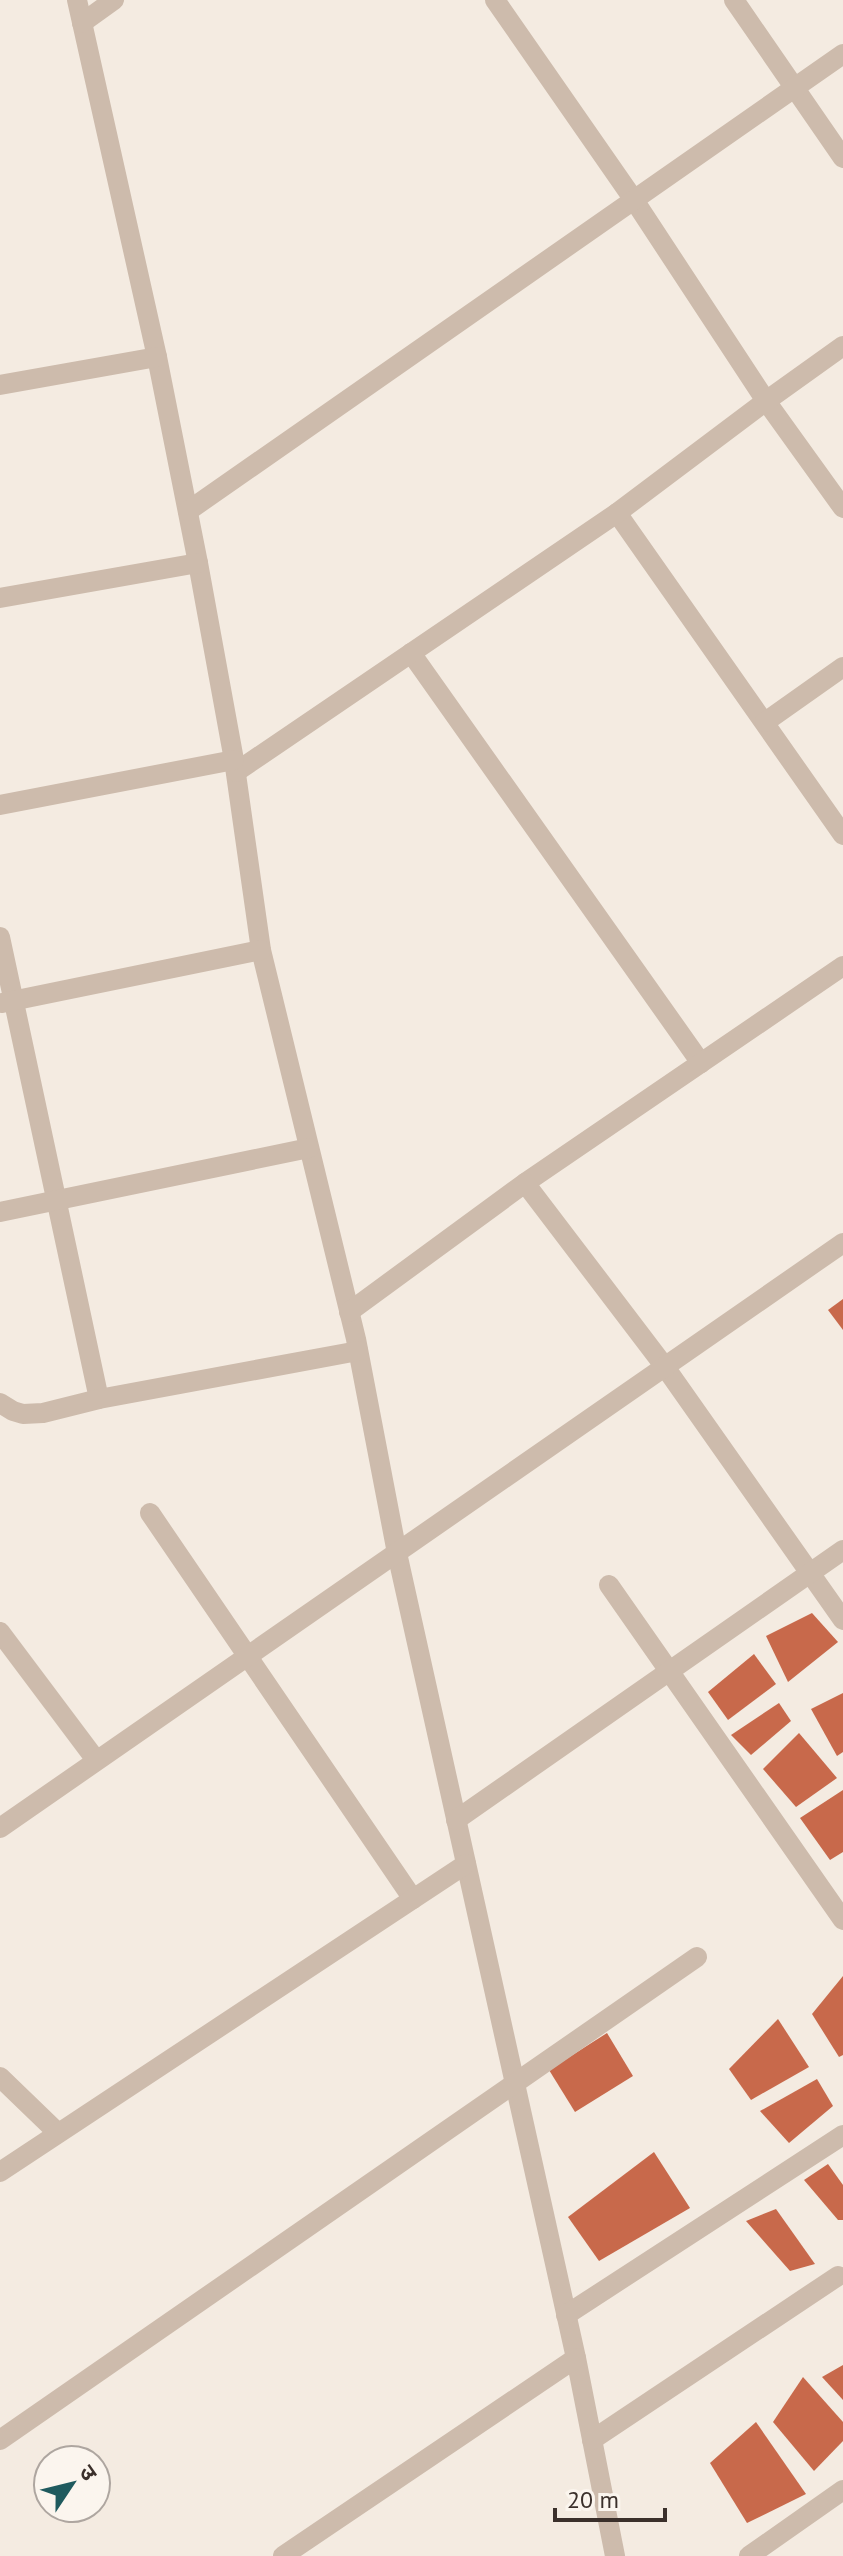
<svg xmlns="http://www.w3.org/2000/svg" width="843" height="2556" font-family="'PT Sans','Noto Sans Devanagari',sans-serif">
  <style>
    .building { fill: #c8694b }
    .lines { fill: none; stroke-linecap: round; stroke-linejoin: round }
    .minor { stroke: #cdbbac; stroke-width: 20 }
  </style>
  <rect width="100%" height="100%" fill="#f4ebe1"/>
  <!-- building -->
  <g class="building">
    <polygon points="843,1299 843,1330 828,1310"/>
    <polygon points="812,1613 838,1642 788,1682 766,1636"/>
    <polygon points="754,1654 776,1684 728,1720 708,1692"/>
    <polygon points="843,1693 843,1752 837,1756 811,1709"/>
    <polygon points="779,1703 791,1721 751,1755 731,1735"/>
    <polygon points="799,1733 837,1778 796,1807 763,1769"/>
    <polygon points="843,1790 843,1852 830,1860 800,1818"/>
    <polygon points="843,1976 843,2055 839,2057 812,2014"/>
    <polygon points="778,2019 809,2067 751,2100 729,2069"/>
    <polygon points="607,2033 633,2076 575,2112 549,2070"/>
    <polygon points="817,2079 833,2106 789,2143 760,2111"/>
    <polygon points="654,2152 690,2208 599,2261 568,2217"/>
    <polygon points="828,2164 843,2185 843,2220 838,2220 804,2180"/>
    <polygon points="776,2209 815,2264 790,2271 746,2221"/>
    <polygon points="843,2365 843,2400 822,2377"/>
    <polygon points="803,2377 843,2422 843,2441 814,2471 773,2422"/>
    <polygon points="756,2422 806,2494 747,2523 710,2463"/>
  </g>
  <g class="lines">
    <!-- minor -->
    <g class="minor">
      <polyline points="77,0 157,357 198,563 234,760 261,950 356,1339 397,1553 576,2358 615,2556"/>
      <polyline points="495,0 634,200 766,401 843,508"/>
      <polyline points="734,0 843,158"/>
      <polyline points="82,23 114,0"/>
      <polyline points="0,385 157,357"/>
      <polyline points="188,511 843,54"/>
      <polyline points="617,513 843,835"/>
      <polyline points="0,598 198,563"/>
      <polyline points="411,653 701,1063"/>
      <polyline points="765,722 843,667"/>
      <polyline points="236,772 617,513 766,401 843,346"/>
      <polyline points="0,805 234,760"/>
      <polyline points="0,937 99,1399"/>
      <polyline points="2,1003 261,950"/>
      <polyline points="525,1183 843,966"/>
      <polyline points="0,1212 309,1148"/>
      <polyline points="349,1312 525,1183 665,1367 843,1620"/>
      <polyline points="0,1403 13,1411 23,1414 43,1413 99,1399 358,1351"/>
      <polyline points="150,1513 413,1899"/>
      <polyline points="609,1585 843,1920"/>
      <polyline points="0,1632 96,1760"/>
      <polyline points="456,1820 843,1550"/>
      <polyline points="0,1828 843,1243"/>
      <polyline points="0,2077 58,2133"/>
      <polyline points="0,2172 466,1864"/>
      <polyline points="566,2315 843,2135"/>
      <polyline points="0,2440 697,1957"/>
      <polyline points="592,2440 838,2276"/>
      <polyline points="283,2556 576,2358"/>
      <polyline points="749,2556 843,2490"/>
    </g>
  </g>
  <!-- north arrow -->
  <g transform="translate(72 2484) rotate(55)"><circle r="38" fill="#fbf5ee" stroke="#aea6a0" stroke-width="2"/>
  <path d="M0-6L14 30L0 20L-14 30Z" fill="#1f5a5e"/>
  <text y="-12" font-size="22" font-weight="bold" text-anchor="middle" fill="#3b302b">उ</text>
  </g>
  <!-- scale -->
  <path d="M555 2508v12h110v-12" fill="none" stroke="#3b302b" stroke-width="4"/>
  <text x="567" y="2508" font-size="24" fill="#3b302b" stroke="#fbf5ee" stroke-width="6" paint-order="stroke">20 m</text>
</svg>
